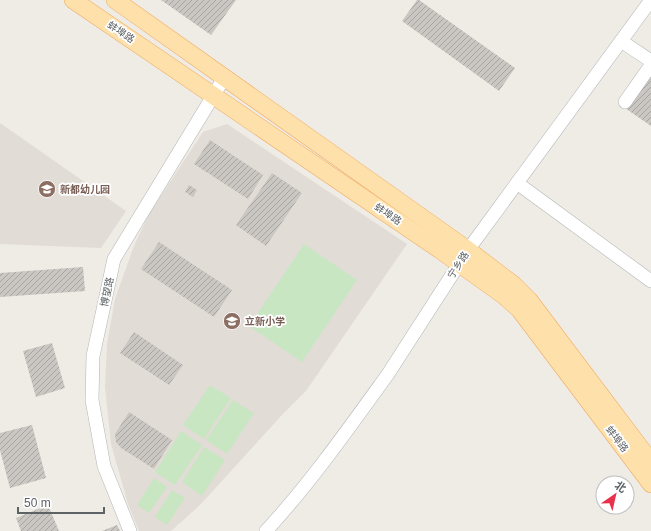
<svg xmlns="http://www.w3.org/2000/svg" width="651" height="531" font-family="Arial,'Noto Sans SC',sans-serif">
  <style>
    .education { fill: #e2dcd6 }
    .park { fill: #c9e6c2 }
    .building { fill: url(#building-hatch) }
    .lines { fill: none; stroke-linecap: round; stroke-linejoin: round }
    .minor-casing { stroke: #b0b4b7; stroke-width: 14 }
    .major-casing { stroke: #f0a95d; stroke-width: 18 }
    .minor { stroke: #fff; stroke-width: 13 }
    .major { stroke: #fee0ab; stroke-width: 17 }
    .labels { text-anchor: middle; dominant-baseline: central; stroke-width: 3.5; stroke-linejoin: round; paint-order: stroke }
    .street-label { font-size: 10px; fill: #5d6265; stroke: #fff }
    .education-label { font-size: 10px; font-weight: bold; fill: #785e54; stroke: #fff; text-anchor: start }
  </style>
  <defs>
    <pattern id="building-hatch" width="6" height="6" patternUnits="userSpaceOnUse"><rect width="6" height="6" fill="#cac6c2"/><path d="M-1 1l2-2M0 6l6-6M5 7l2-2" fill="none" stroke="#a7a4a1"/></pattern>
  </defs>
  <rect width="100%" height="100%" fill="#efebe5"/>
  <!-- education -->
  <g class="education">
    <polygon points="0,123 126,211 101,248 0,244"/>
    <polygon points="227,124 407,244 306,391 281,416 200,505 171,531 139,531 128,504 111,444 105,387 107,344 115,299 134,246 149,214 203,132"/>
  </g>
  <!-- park -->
  <g class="park">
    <polygon points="304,244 357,280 302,362 249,326"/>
    <polygon points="210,385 231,398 204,439 183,425"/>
    <polygon points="233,400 254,413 227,454 206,440"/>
    <polygon points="181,431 202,445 175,485 155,472"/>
    <polygon points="204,447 225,460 202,496 182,482"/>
    <polygon points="154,478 167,487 149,513 137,505"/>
    <polygon points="172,490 185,498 167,525 155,517"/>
  </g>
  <!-- building -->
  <g class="building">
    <polygon points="161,0 236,0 211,35"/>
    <polygon points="417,0 419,0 515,68 499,91 402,21"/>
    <polygon points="651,71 651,126 625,108"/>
    <polygon points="210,140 263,175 248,199 194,164"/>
    <polygon points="272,173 302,193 266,246 236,225"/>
    <polygon points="189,185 197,190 193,197 185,192"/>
    <polygon points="159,242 232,290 214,317 141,269"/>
    <polygon points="83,267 85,291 0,297 0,273"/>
    <polygon points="134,332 183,365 169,385 120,353"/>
    <polygon points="52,343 65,388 36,397 23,351"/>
    <polygon points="129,412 172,440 154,469 121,448 116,442 115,434"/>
    <polygon points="32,425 46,478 10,488 0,450 0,433"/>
    <polygon points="48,505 59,531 21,531 16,518"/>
    <polygon points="117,525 120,531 102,531"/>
  </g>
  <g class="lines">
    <defs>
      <g id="minor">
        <polyline points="621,41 651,61"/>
        <polyline points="625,102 651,65"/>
        <polyline points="517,183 651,281"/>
        <polyline points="130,531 104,466 92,400 93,356 114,259 224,78"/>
        <path d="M266,531C311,482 349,428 388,374L468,250L651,0"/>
      </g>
      <g id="major">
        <polyline points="73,0 440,250 503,295 519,309 651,484"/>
        <polyline points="115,0 468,250 514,285 529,300 651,462"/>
      </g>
    </defs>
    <!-- minor casing -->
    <use href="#minor" class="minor-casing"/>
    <!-- major casing -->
    <use href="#major" class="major-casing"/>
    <!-- minor -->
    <use href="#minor" class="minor"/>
    <!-- major -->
    <use href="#major" class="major"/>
  </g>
  <!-- icons -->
  <defs>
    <symbol id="school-disc" viewBox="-11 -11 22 22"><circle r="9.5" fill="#8d6e63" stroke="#fff"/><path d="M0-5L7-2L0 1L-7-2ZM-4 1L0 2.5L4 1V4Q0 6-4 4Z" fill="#fff"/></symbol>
  </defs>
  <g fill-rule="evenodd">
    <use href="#school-disc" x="37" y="179" width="20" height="20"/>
    <use href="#school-disc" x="222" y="311" width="20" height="20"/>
  </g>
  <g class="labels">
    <!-- street labels -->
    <g class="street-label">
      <text transform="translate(121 32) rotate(34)">蚌埠路</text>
      <text transform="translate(388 214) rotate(34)">蚌埠路</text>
      <text transform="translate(458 265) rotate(-57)">宁乡路</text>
      <text transform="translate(107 292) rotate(-78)">博望路</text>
      <text transform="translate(617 439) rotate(53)">蚌埠路</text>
    </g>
    <!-- education labels -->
    <g class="education-label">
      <text x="60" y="189">新都幼儿园</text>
      <text x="245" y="321">立新小学</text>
    </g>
  </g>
  <!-- north arrow -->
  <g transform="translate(615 495) rotate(34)"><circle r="19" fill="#ffffff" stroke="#bec0c1"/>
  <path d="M0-3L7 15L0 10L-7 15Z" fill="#e83249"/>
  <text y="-6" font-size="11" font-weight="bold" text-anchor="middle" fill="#5d6265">北</text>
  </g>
  <!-- scale -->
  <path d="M18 507v6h86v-6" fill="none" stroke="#5d6265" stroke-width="2"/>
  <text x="24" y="507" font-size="12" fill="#5d6265" stroke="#ffffff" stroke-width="3" paint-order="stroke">50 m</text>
</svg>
